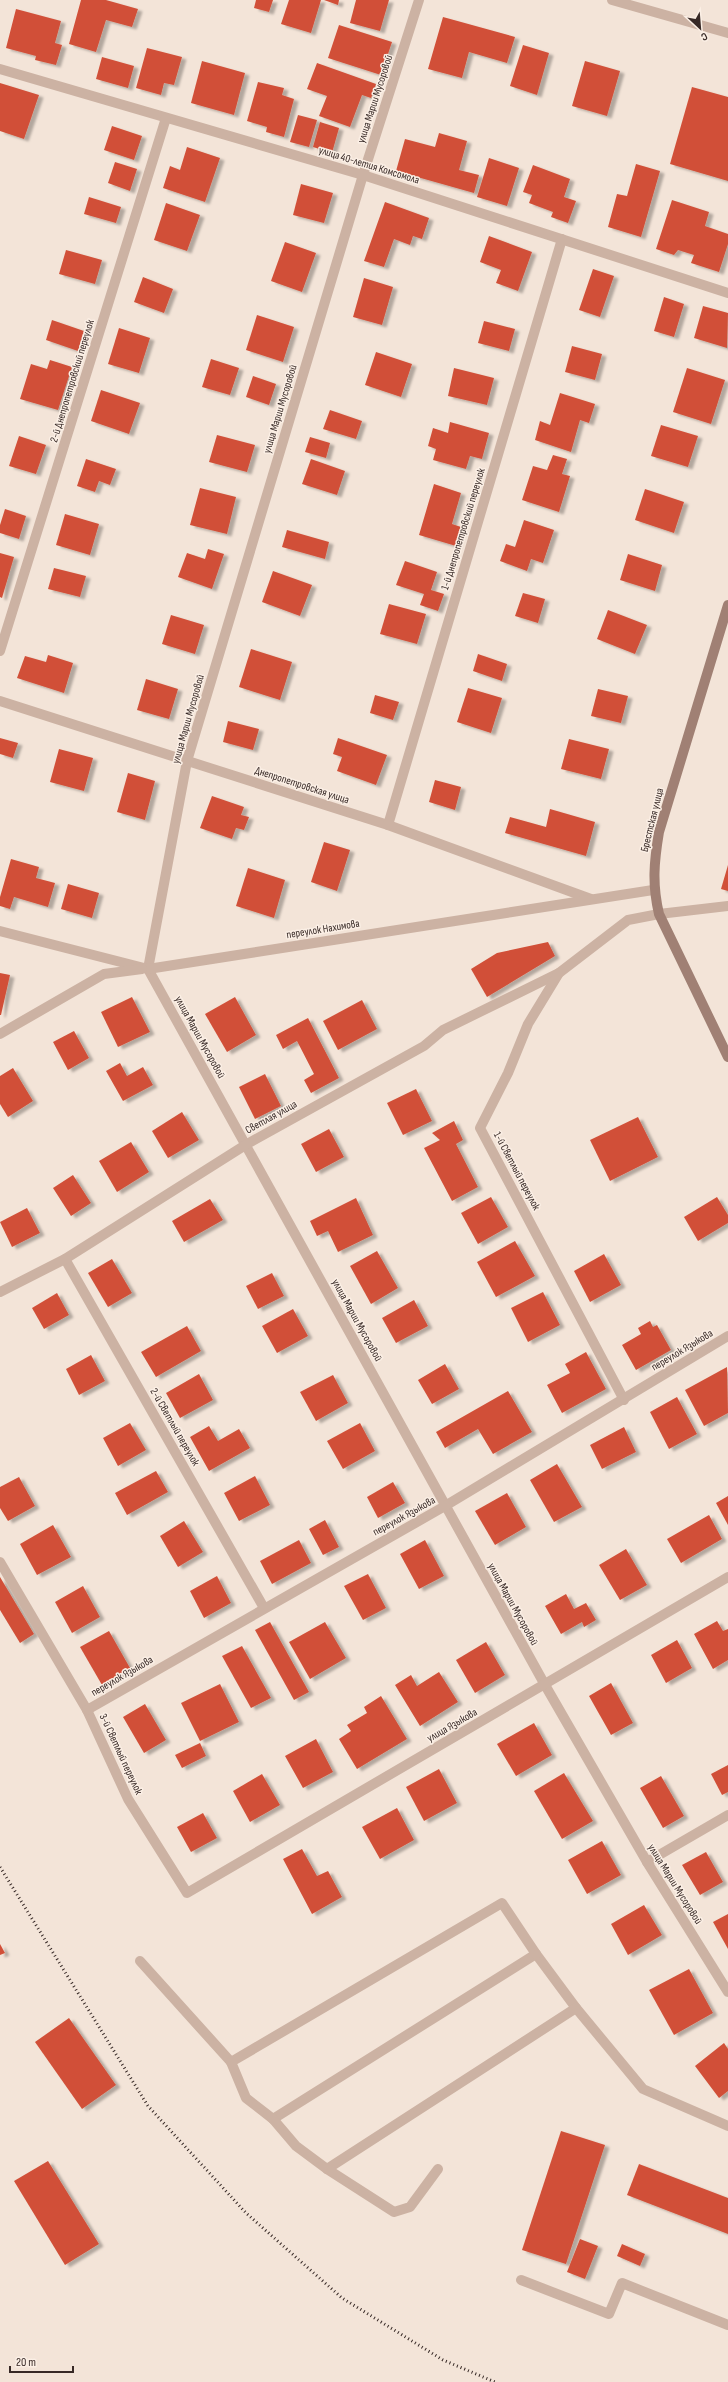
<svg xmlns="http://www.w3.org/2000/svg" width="728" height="2382" font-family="'Sofia Sans Condensed',sans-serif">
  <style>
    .building { fill: #d15038; filter: url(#shadow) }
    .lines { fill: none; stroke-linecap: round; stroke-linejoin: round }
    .lane { stroke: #ccb2a3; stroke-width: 10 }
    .street { stroke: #ccb2a3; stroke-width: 10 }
    .secondary { stroke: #a08074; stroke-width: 10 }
    .rail { stroke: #372926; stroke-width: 3; stroke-dasharray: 1 3; stroke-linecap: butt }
    .labels { text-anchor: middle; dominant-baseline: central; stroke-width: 3; stroke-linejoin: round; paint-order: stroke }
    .street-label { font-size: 11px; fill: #372926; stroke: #fbefe5 }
  </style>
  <defs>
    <filter id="shadow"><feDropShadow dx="4.5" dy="2.5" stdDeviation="1" flood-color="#0004"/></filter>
  </defs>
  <rect width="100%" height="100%" fill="#f3e4d8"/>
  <!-- building -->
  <g class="building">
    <polygon points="81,0 106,0 138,9 132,27 106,20 96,52 69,44"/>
    <polygon points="256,0 273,0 269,12 254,8"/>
    <polygon points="289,0 321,0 311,33 281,24"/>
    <polygon points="324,0 339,0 338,5"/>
    <polygon points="356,0 389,0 380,31 350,23"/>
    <polygon points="16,9 61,21 55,43 62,45 56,65 35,60 36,56 6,48"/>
    <polygon points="443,17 515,37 507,63 469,52 462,78 428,69"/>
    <polygon points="339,25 392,42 381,75 328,58"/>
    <polygon points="523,45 549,53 537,95 510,86"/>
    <polygon points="147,48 182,57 174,85 164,83 161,95 136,88"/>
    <polygon points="102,57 134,66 128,88 96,79"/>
    <polygon points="202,61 245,73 234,115 191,103"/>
    <polygon points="585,61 620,71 607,116 572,106"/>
    <polygon points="317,63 376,84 371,98 362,95 350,127 319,116 327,96 307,89"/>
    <polygon points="258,82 284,88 282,95 294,99 284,137 266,132 267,127 247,121"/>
    <polygon points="0,83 39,95 24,139 0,131"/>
    <polygon points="692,87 728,97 728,181 670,164"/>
    <polygon points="298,115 317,120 309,147 290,142"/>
    <polygon points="320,122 339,128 332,153 313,147"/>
    <polygon points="112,126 142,136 134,160 104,150"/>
    <polygon points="439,133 467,141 459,170 479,175 474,193 396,171 405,139 435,147"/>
    <polygon points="187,147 220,158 205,202 163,188 170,166 180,170"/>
    <polygon points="489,158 519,168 507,206 477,197"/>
    <polygon points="115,162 137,169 130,191 108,183"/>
    <polygon points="636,164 660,171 641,237 608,227 617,194 627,196"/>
    <polygon points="533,165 570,179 564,197 576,201 568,223 551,217 553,212 529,203 532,195 523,192"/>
    <polygon points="301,184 333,193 324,223 293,215"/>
    <polygon points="89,197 121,207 116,223 84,214"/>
    <polygon points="672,200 709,212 705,226 728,234 728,244 719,272 691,263 694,255 678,250 674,255 656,249"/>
    <polygon points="385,202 429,218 422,239 413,236 410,245 394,239 384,267 364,261"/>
    <polygon points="166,203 200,215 187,251 154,240"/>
    <polygon points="489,236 532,252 518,291 496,283 501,270 480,262"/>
    <polygon points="285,242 316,253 302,292 271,281"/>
    <polygon points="66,250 102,260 95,284 59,274"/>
    <polygon points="593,269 614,276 600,317 579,310"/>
    <polygon points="143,277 173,289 164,313 134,302"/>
    <polygon points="364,278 393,287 382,325 353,317"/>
    <polygon points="664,297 684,304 674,337 654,331"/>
    <polygon points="703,306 728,313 727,348 694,338"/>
    <polygon points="257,315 294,327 283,362 246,350"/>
    <polygon points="52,320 84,331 78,351 46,340"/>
    <polygon points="484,321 515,329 509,351 478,343"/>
    <polygon points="119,328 150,338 139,373 108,364"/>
    <polygon points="572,346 602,354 595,380 565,372"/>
    <polygon points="376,352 412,364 401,397 365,385"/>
    <polygon points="211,359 239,368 230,395 202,387"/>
    <polygon points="50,360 72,367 58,410 20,399 31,364 47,369"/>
    <polygon points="454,368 494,378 487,405 448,396"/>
    <polygon points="687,368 725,380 711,424 673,412"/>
    <polygon points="253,376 276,384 269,405 246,397"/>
    <polygon points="101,390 140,403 129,434 91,421"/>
    <polygon points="560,393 595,404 589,423 580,420 571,452 535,440 540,421 550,425"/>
    <polygon points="330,410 362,421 356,439 323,429"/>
    <polygon points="450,422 489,433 482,459 470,456 466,469 433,460 436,449 428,446 433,428 448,433"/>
    <polygon points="661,425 698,436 688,467 651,456"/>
    <polygon points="217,435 255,445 247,472 209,462"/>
    <polygon points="19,436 46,445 36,474 9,466"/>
    <polygon points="310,437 330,443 326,458 305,452"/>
    <polygon points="553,455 567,459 562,474 570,476 559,512 522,500 533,466 547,470"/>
    <polygon points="86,459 116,469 110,485 99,481 95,492 77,486"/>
    <polygon points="311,459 345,471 337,495 302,484"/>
    <polygon points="434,484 461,493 452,524 461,527 456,546 419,535"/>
    <polygon points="200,488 236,497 227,534 190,525"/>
    <polygon points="645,489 684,502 674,533 635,520"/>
    <polygon points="5,509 26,516 19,539 0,533 0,525"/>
    <polygon points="65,514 99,524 90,555 56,545"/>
    <polygon points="524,520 554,530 543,563 531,559 527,571 500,561 506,544 515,547"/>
    <polygon points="287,530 329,542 325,559 282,547"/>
    <polygon points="208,549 224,554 212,589 178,577 187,553 205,559"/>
    <polygon points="0,553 14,557 2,598 0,597"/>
    <polygon points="628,554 662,565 655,591 620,580"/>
    <polygon points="405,561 437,572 431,590 444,594 438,611 420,605 424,594 396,585"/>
    <polygon points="54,568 86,576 80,597 48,589"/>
    <polygon points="273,571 312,585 300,616 262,602"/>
    <polygon points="523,593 545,599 538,623 515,616"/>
    <polygon points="389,604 426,614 417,644 380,634"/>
    <polygon points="608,610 647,625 635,654 597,639"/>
    <polygon points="171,615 204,625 195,654 162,644"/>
    <polygon points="251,649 292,662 280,700 239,687"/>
    <polygon points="478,654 507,664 502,681 473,671"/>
    <polygon points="48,655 73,663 64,693 17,678 25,656 46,662"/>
    <polygon points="146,679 178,689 169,719 137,710"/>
    <polygon points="468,688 502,698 491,733 457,722"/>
    <polygon points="598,689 628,696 621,723 591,716"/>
    <polygon points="375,695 399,702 393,720 370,713"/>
    <polygon points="228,721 259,729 253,750 223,742"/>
    <polygon points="0,738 18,743 13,758 0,754"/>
    <polygon points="338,738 387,755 376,785 337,771 342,757 333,754"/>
    <polygon points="569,739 609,749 601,779 561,769"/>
    <polygon points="59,749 93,758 84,791 50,782"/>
    <polygon points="128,773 155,781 145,820 117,812"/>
    <polygon points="435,780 461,787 455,810 429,802"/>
    <polygon points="212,796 244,807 241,815 249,817 244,830 236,828 232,839 200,828"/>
    <polygon points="550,809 595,822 586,856 505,833 510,817 546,827"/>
    <polygon points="324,842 350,850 337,891 311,882"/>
    <polygon points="11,859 39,867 36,878 55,883 48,907 14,897 10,909 0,906 0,897"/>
    <polygon points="728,865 728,891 721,889"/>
    <polygon points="248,868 285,880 274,918 236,906"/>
    <polygon points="68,884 99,893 92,918 61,909"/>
    <polygon points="548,942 555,956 487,997 471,969 497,953"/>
    <polygon points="0,973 10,975 1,1015 0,1015"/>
    <polygon points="132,997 150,1032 118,1047 101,1012"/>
    <polygon points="235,997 256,1035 227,1052 205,1014"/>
    <polygon points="362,1000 377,1029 338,1050 323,1021"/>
    <polygon points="308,1018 339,1078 311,1093 304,1080 314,1074 297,1041 283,1049 276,1035"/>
    <polygon points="74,1031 89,1058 68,1070 53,1042"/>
    <polygon points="120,1063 127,1076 143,1067 153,1085 123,1101 106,1071"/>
    <polygon points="13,1068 33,1101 8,1117 0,1104 0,1076"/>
    <polygon points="265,1074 281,1106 255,1119 239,1087"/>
    <polygon points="416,1089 432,1121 403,1135 387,1103"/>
    <polygon points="182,1112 199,1140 168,1158 152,1131"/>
    <polygon points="638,1117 658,1157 610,1181 590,1140"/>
    <polygon points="454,1121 463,1140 456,1144 478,1187 452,1201 424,1148 440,1140 432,1133"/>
    <polygon points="329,1129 344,1157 316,1172 301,1144"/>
    <polygon points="131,1142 149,1172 117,1192 99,1161"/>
    <polygon points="73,1175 91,1203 71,1216 53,1188"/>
    <polygon points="491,1197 508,1227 478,1244 461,1213"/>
    <polygon points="717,1197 728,1215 728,1223 698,1241 684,1217"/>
    <polygon points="356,1198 373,1235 338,1252 328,1231 317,1236 310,1221"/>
    <polygon points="210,1199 223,1220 184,1242 172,1221"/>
    <polygon points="27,1208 40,1233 12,1247 0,1222"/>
    <polygon points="515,1241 535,1276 496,1297 477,1262"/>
    <polygon points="377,1251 398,1288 371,1304 350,1266"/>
    <polygon points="604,1254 621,1285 590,1302 574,1271"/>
    <polygon points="112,1259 132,1293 108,1307 88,1273"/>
    <polygon points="272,1273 284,1296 258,1309 246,1286"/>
    <polygon points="543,1292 560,1325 528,1342 511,1308"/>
    <polygon points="57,1293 69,1315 44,1329 32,1308"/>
    <polygon points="414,1300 428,1326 396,1343 382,1318"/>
    <polygon points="293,1309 308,1336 277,1353 262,1326"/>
    <polygon points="650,1321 653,1327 657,1325 671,1350 636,1370 622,1345 641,1334 638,1328"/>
    <polygon points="187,1326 201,1351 156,1377 141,1352"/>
    <polygon points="586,1352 606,1389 562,1413 547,1385 570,1373 565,1364"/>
    <polygon points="91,1355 105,1381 79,1395 66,1369"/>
    <polygon points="445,1364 459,1389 432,1404 418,1380"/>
    <polygon points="727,1367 728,1413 704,1426 685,1390"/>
    <polygon points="199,1374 213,1400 180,1418 166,1393"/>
    <polygon points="333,1375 348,1403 316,1421 300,1392"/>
    <polygon points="508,1391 532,1432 493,1454 478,1429 445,1448 436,1432"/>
    <polygon points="677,1397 697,1434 669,1449 650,1412"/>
    <polygon points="130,1423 146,1450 118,1466 103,1438"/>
    <polygon points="360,1423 375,1451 343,1469 327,1441"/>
    <polygon points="209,1426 218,1441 239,1429 250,1448 209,1471 190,1437"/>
    <polygon points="624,1427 636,1452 602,1469 590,1445"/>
    <polygon points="557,1464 582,1507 554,1522 530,1480"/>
    <polygon points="156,1471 168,1492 127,1515 115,1493"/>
    <polygon points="255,1476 270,1505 239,1521 224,1493"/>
    <polygon points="19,1477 35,1506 8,1521 0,1508 0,1487"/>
    <polygon points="393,1482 405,1503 378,1518 367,1497"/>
    <polygon points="507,1493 526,1527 495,1545 475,1511"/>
    <polygon points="728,1496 728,1525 716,1503"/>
    <polygon points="709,1515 722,1539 681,1563 667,1539"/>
    <polygon points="325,1520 339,1547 323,1555 309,1529"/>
    <polygon points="184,1521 203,1552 178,1567 160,1536"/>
    <polygon points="53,1525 71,1557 37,1575 20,1544"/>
    <polygon points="299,1540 311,1563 272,1584 260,1561"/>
    <polygon points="425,1540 444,1576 419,1589 400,1554"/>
    <polygon points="626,1549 647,1585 620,1600 599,1565"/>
    <polygon points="368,1574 386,1608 363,1620 344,1586"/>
    <polygon points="217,1576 231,1603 204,1618 190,1591"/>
    <polygon points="0,1577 34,1634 20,1643 0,1610"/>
    <polygon points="83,1586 100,1617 72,1633 55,1602"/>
    <polygon points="566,1594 574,1609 586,1603 596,1620 584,1627 582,1622 561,1634 545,1606"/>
    <polygon points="717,1621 723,1631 728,1629 728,1660 713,1669 694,1634"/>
    <polygon points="270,1622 309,1692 294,1700 255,1630"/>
    <polygon points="325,1622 346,1658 310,1679 289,1642"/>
    <polygon points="109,1631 130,1668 102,1685 80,1647"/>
    <polygon points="677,1640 692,1668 666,1683 651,1655"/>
    <polygon points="486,1642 505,1675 475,1693 456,1660"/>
    <polygon points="242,1646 271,1698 251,1708 222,1656"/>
    <polygon points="439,1672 458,1702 420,1726 395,1685 411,1675 417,1686"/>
    <polygon points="611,1683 633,1723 611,1735 589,1696"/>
    <polygon points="220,1684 239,1722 200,1741 181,1703"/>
    <polygon points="381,1696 407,1739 357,1769 339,1739 351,1731 347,1725 367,1713 364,1707"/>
    <polygon points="145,1704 166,1740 144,1753 123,1717"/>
    <polygon points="534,1723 552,1755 516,1776 497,1744"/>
    <polygon points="316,1739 333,1772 303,1788 285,1756"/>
    <polygon points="200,1743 206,1756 182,1768 175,1755"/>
    <polygon points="728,1765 728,1792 722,1795 711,1774"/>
    <polygon points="439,1769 457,1803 424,1821 406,1787"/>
    <polygon points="564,1773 593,1821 562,1839 534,1791"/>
    <polygon points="262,1774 280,1805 250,1822 233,1791"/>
    <polygon points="661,1776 684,1816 663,1828 640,1788"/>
    <polygon points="397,1808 414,1840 380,1859 362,1827"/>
    <polygon points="203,1813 217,1838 191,1852 177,1827"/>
    <polygon points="602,1841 621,1875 587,1894 568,1860"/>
    <polygon points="302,1849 317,1876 328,1871 342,1897 312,1914 283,1859"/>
    <polygon points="706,1852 723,1882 700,1895 682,1865"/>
    <polygon points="644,1905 662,1935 628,1955 611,1924"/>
    <polygon points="728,1914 728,1949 713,1922"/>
    <polygon points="0,1944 5,1953 0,1955"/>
    <polygon points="689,1969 713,2013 674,2035 649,1990"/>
    <polygon points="69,2018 116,2085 82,2109 35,2042"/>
    <polygon points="724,2043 728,2049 728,2091 719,2098 695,2066"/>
    <polygon points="561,2131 605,2145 566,2264 522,2250"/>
    <polygon points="48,2161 99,2244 65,2265 14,2181"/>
    <polygon points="639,2164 728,2198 728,2234 627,2195"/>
    <polygon points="580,2239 598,2246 585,2279 567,2272"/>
    <polygon points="622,2244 645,2254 640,2266 617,2256"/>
  </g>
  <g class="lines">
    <!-- lane -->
    <g class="lane">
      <polyline points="140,1961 231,2062"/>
      <polyline points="273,2119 536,1954 576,2008"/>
      <polyline points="327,2169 576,2008 643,2089 728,2126"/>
      <polyline points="438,2169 410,2207 394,2212 327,2169 296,2146 273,2119 246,2098 231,2062 502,1903 536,1954"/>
      <polyline points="521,2280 609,2314 622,2283 728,2325"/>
    </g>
    <!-- street -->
    <g class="street">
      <polyline points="419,0 363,175 187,761 148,969 545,1685 647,1862 728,1992"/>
      <polyline points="612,0 728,33"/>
      <polyline points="0,69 363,175 728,293"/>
      <polyline points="0,651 166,118"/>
      <polyline points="0,701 388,825 591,899"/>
      <polyline points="388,825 562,239"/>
      <polyline points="0,931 148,969 653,890"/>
      <polyline points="0,1034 104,974 142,969"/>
      <polyline points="65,1259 264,1608"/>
      <polyline points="0,1292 65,1259 247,1144 424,1046 443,1030 559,973"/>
      <polyline points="624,1400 480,1128 508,1073 528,1024 559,973 628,920 659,914 728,906"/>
      <polyline points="0,1562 87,1710 128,1799 187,1893 728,1577"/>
      <polyline points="87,1710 445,1506 728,1336"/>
      <polyline points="647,1862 728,1815"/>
    </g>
    <!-- secondary -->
    <path class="secondary" d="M728,605L659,832C654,862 652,884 659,914L728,1057"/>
    <!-- rail -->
    <polyline class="rail" points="0,1867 148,2106 246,2213 342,2298 443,2360 495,2382"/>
  </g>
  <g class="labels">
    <!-- street labels -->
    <g class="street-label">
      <text transform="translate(375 99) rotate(-72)">улица Марии Мусоровой</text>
      <text transform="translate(369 165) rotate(17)">улица 40-летия Комсомола</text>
      <text transform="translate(72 381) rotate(-73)">2-й Днепропетровский переулок</text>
      <text transform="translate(280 409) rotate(-73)">улица Марии Мусоровой</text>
      <text transform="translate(463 529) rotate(-73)">1-й Днепропетровский переулок</text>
      <text transform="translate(188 719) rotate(-74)">улица Марии Мусоровой</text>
      <text transform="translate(302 785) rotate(18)">Днепропетровская улица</text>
      <text transform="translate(652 820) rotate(-76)">Брестская улица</text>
      <text transform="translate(323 929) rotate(-9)">переулок Нахимова</text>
      <text transform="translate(200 1037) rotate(61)">улица Марии Мусоровой</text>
      <text transform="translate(271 1117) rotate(-29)">Светлая улица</text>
      <text transform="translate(517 1171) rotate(62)">1-й Светлый переулок</text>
      <text transform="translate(357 1320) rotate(61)">улица Марии Мусоровой</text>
      <text transform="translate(682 1350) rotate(-31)">переулок Языкова</text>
      <text transform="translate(175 1427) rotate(60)">2-й Светлый переулок</text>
      <text transform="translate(404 1516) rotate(-29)">переулок Языкова</text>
      <text transform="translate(513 1604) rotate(61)">улица Марии Мусоровой</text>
      <text transform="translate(122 1676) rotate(-30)">переулок Языкова</text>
      <text transform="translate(452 1725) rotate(-30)">улица Языкова</text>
      <text transform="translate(121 1754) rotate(65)">3-й Светлый переулок</text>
      <text transform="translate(675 1884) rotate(58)">улица Марии Мусоровой</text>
    </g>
  </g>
  <!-- north arrow -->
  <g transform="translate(700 28) rotate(154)" stroke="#fbefe5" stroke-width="3" paint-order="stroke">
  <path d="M0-3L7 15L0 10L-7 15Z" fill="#372926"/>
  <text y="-6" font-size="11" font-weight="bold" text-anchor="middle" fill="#372926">С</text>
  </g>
  <!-- scale -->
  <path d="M10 2366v6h63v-6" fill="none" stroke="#372926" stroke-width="2"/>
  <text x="16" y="2366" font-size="12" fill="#372926" stroke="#fbefe5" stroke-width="3" paint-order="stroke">20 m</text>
</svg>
